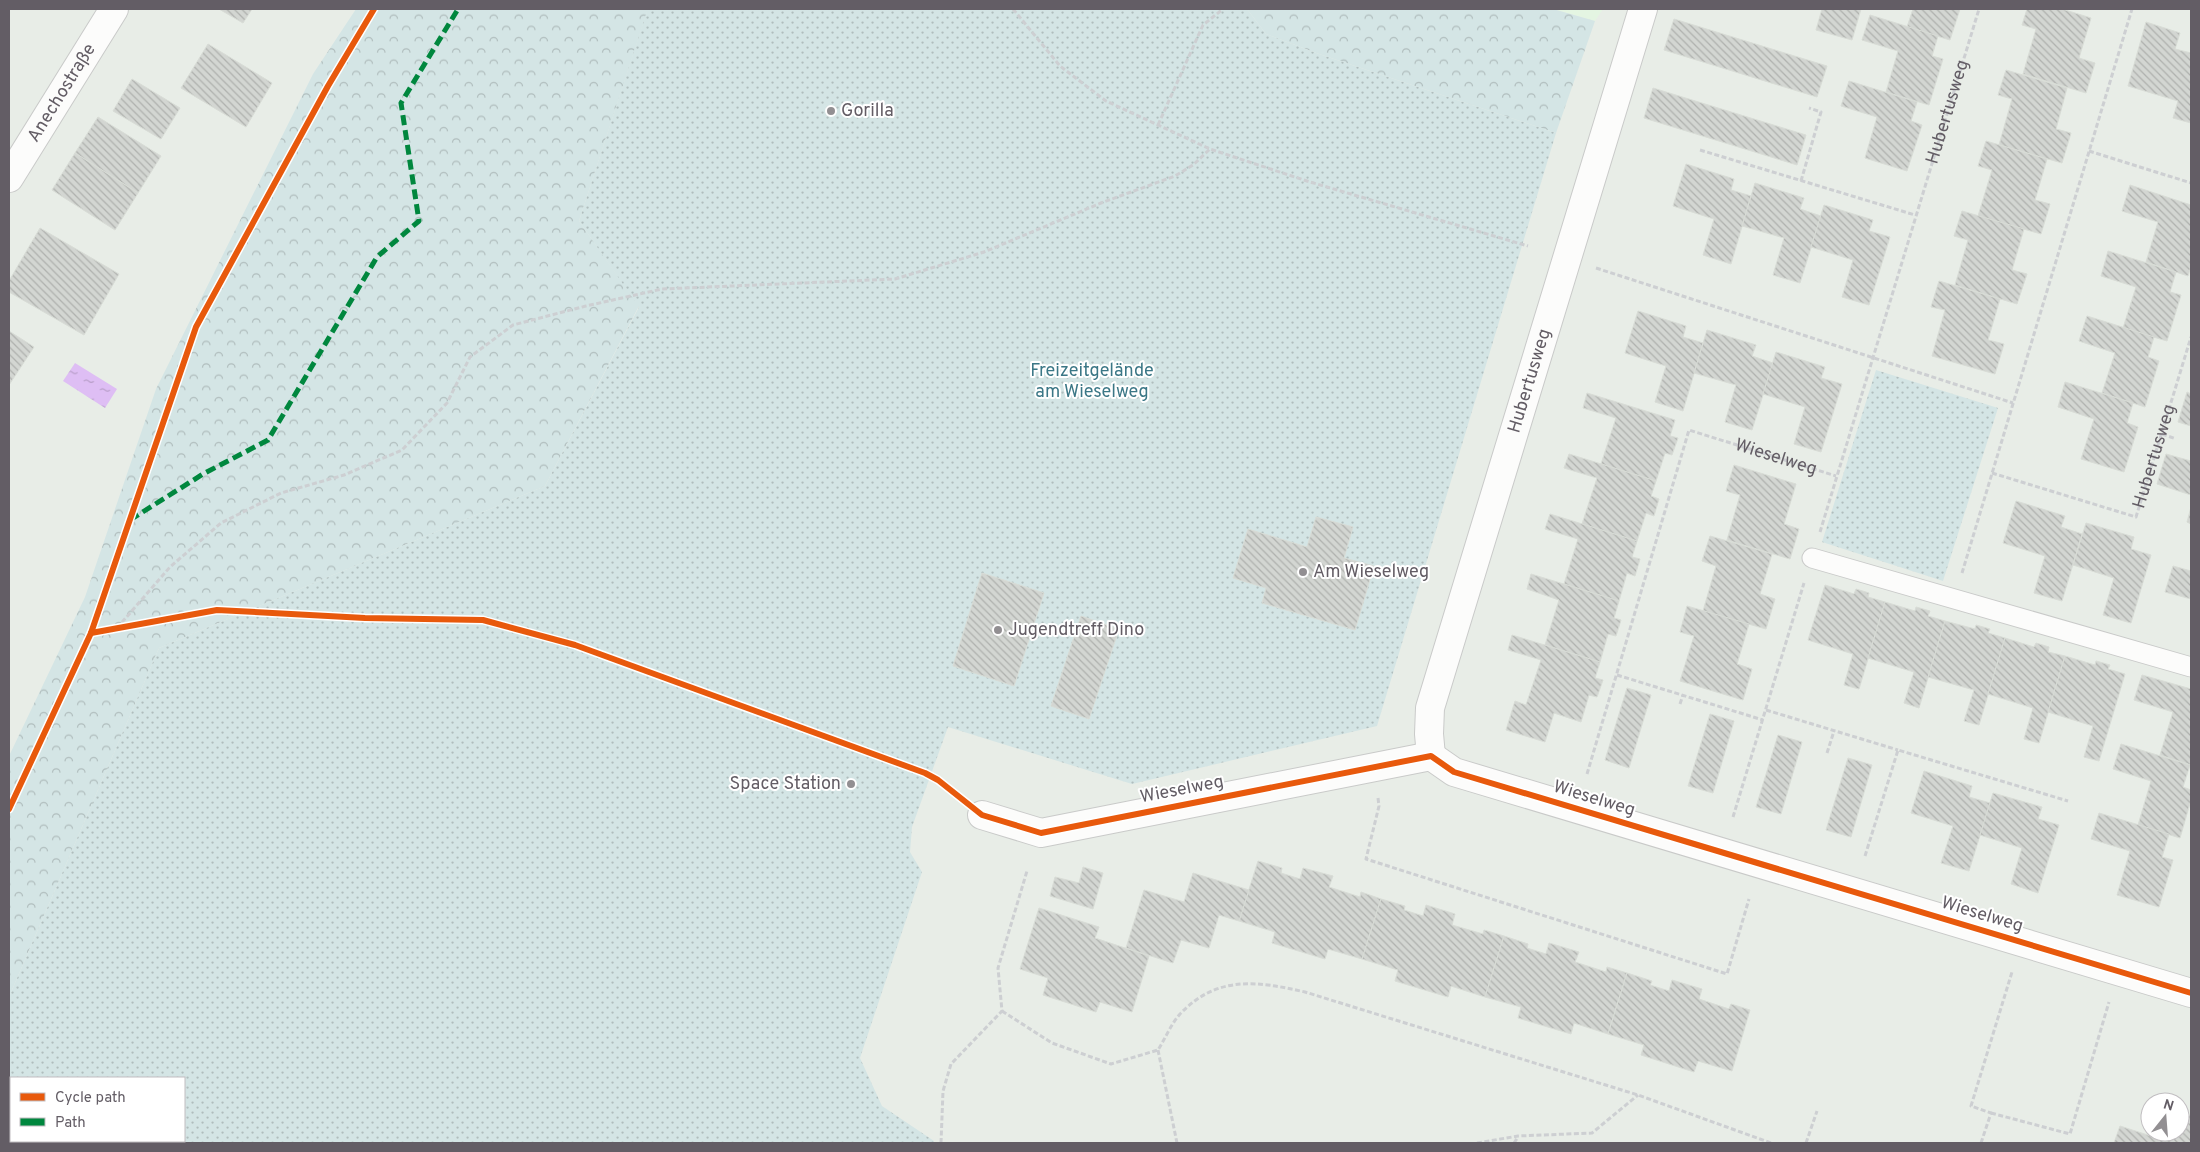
<svg xmlns="http://www.w3.org/2000/svg" width="2200" height="1152" font-family="Overpass,sans-serif">
  <style>
    .commercial { fill: #e4f5e2 }
    .forest { fill: url(#forest-crowns) }
    .park { fill: url(#park-dots) }
    .water { fill: url(#water-ripples) }
    .building { fill: url(#building-back-hatch); stroke: #d8dcd6 }
    .lines { fill: none; stroke-linecap: round; stroke-linejoin: round }
    .lane-casing { stroke: #c9cac9; stroke-width: 21 }
    .street-casing { stroke: #c9cac9; stroke-width: 30 }
    .path { stroke: #cdcfd2; stroke-width: 3; stroke-dasharray: 5 2.5; stroke-linecap: butt }
    .lane { stroke: #fcfcfb; stroke-width: 19 }
    .street { stroke: #fcfcfb; stroke-width: 28 }
    .quiet { stroke: #00873e; stroke-width: 5; stroke-dasharray: 10 5; stroke-linecap: butt }
    .cycleway-casing { stroke: #fff; stroke-width: 9 }
    .cycleway { stroke: #e8590c; stroke-width: 6 }
    .poi-dot { fill: #928f92; stroke: #fff; stroke-width: 2 }
    .labels { text-anchor: middle; dominant-baseline: central; stroke-width: 4; stroke-linejoin: round; paint-order: stroke }
    .street-label { font-size: 18px; fill: #635d65; stroke: #fff }
    .poi-label { font-size: 18px; fill: #635d65; stroke: #fff; text-anchor: start }
    .park-label { font-size: 18px; fill: #3b7786; stroke: #fff }
  </style>
  <defs>
    <pattern id="forest-crowns" width="20" height="18" patternUnits="userSpaceOnUse" patternTransform="scale(1.25)"><rect width="20" height="18" fill="#d4e5e5"/><path d="M2 6a3 3 0 1 1 6 0M12 15a3 3 0 1 1 6 0" fill="none" stroke="#b0bdbd"/></pattern>
    <pattern id="park-dots" width="8" height="8" patternUnits="userSpaceOnUse" patternTransform="scale(1.25)"><rect width="8" height="8" fill="#d4e5e5"/><path d="M2 2h.1M6 6h.1" fill="none" stroke="#b0bdbd" stroke-width="1.8" stroke-linecap="round"/></pattern>
    <pattern id="water-ripples" width="26" height="14" patternUnits="userSpaceOnUse" patternTransform="scale(1.25)"><rect width="26" height="14" fill="#debef4"/><path d="M2 4q2-2 4 0t4 0M15 11q2-2 4 0t4 0" fill="none" stroke="#b89ec9"/></pattern>
    <pattern id="building-back-hatch" width="6" height="6" patternUnits="userSpaceOnUse" patternTransform="scale(1.25)"><rect width="6" height="6" fill="#d3d6d2"/><path d="M-1 5l2 2M0 0l6 6M5-1l2 2" fill="none" stroke="#afb1ae"/></pattern>
  </defs>
  <rect width="100%" height="100%" fill="#e8ede7"/>
  <!-- commercial -->
  <polygon class="commercial" points="1553,9 1603,9 1595,21"/>
  <!-- forest -->
  <g class="forest">
    <polygon points="356,9 650,9 647,12 579,221 639,306 545,486 159,648 9,997 9,756 85,597 156,389 313,74"/>
    <polygon points="1247,9 1553,9 1595,21 1556,133 1319,54 1266,34"/>
    <polygon points="9,1104 11,1107 11,1141 41,1141 43,1143 9,1143"/>
  </g>
  <!-- park -->
  <g class="park">
    <polygon points="650,9 1247,9 1266,34 1319,54 1556,133 1377,726 1132,784 948,727 912,827 910,852 922,872 860,1058 882,1106 934,1141 933,1143 43,1143 41,1141 184,1141 184,1078 11,1078 11,1107 9,1104 9,997 159,648 545,486 639,307 579,221 647,11"/>
    <polygon points="1876,370 1998,408 1943,581 1822,542"/>
  </g>
  <!-- water -->
  <polygon class="water" points="75,363 117,389 105,408 63,381"/>
  <!-- building -->
  <g class="building">
    <polygon points="219,9 252,9 243,23"/>
    <polygon points="1822,9 1861,9 1852,40 1816,30"/>
    <polygon points="1913,9 1960,9 1950,40 1907,27"/>
    <polygon points="2027,9 2062,9 2091,18 2079,58 2095,63 2086,93 2023,74 2036,29 2022,25"/>
    <polygon points="1870,15 1938,36 1932,56 1943,59 1929,105 1886,92 1898,51 1862,40"/>
    <polygon points="1674,19 1827,66 1817,97 1664,50"/>
    <polygon points="2146,22 2180,33 2175,49 2191,53 2191,123 2173,118 2178,101 2128,86"/>
    <polygon points="208,44 272,83 246,127 181,88"/>
    <polygon points="2006,70 2067,88 2056,129 2071,133 2062,163 1999,145 2012,99 1998,95"/>
    <polygon points="132,79 180,108 161,139 113,111"/>
    <polygon points="1849,81 1917,102 1911,121 1922,125 1907,171 1865,158 1877,117 1841,106"/>
    <polygon points="1653,88 1806,135 1797,165 1644,118"/>
    <polygon points="98,117 161,156 138,193 75,153"/>
    <polygon points="1986,141 2047,159 2035,200 2050,204 2041,234 1978,216 1992,170 1978,166"/>
    <polygon points="75,153 138,193 115,230 52,190"/>
    <polygon points="1686,164 1734,179 1731,190 1751,196 1731,264 1703,255 1714,219 1673,206"/>
    <polygon points="1755,183 1804,198 1800,209 1821,216 1800,283 1773,275 1784,238 1742,226"/>
    <polygon points="2130,185 2191,205 2191,266 2188,276 2146,262 2158,222 2122,211"/>
    <polygon points="1824,205 1873,220 1869,231 1890,237 1869,305 1842,297 1853,260 1811,247"/>
    <polygon points="1962,211 2024,229 2012,270 2027,274 2017,304 1955,285 1968,240 1954,236"/>
    <polygon points="40,228 119,274 84,335 9,292 9,281"/>
    <polygon points="2108,251 2176,272 2170,292 2181,295 2167,341 2123,328 2136,287 2101,276"/>
    <polygon points="1939,281 2000,299 1988,340 2004,344 1995,374 1932,356 1945,310 1931,307"/>
    <polygon points="1638,311 1686,326 1683,337 1703,343 1683,411 1655,402 1666,366 1625,353"/>
    <polygon points="2087,316 2154,337 2148,357 2159,361 2145,407 2102,393 2115,353 2079,341"/>
    <polygon points="1707,330 1756,345 1752,356 1773,363 1752,430 1725,422 1736,385 1694,373"/>
    <polygon points="9,331 34,347 9,385"/>
    <polygon points="1776,352 1825,367 1821,378 1842,384 1821,452 1794,444 1805,407 1763,394"/>
    <polygon points="2065,382 2133,403 2127,423 2138,427 2124,472 2081,459 2094,419 2058,407"/>
    <polygon points="2187,392 2191,394 2191,426 2178,422"/>
    <polygon points="1587,393 1675,420 1670,436 1678,438 1672,455 1665,453 1656,481 1601,464 1616,418 1583,408"/>
    <polygon points="1569,454 1656,481 1651,496 1659,499 1654,516 1646,513 1637,541 1582,524 1597,478 1564,468"/>
    <polygon points="2166,454 2191,461 2191,495 2157,484"/>
    <polygon points="1734,465 1796,484 1784,524 1799,529 1790,559 1727,540 1740,495 1726,491"/>
    <polygon points="2016,501 2065,516 2061,527 2082,534 2062,601 2034,593 2045,556 2003,543"/>
    <polygon points="2191,507 2191,524 2187,522"/>
    <polygon points="1550,514 1637,541 1632,557 1640,559 1635,576 1627,573 1619,601 1564,584 1578,539 1545,529"/>
    <polygon points="1316,517 1353,527 1344,558 1374,566 1355,630 1262,603 1266,588 1233,578 1248,529 1307,547"/>
    <polygon points="2086,523 2134,537 2131,549 2151,555 2131,623 2103,615 2114,578 2073,565"/>
    <polygon points="1710,536 1772,554 1760,594 1775,599 1766,629 1703,611 1716,566 1702,561"/>
    <polygon points="2173,566 2191,571 2191,599 2165,592"/>
    <polygon points="982,573 1044,593 1014,686 953,666"/>
    <polygon points="1531,574 1619,601 1614,618 1621,620 1616,636 1608,634 1600,662 1545,645 1559,600 1527,589"/>
    <polygon points="1825,585 1854,594 1856,589 1869,593 1868,597 1885,602 1859,689 1844,685 1853,654 1808,640"/>
    <polygon points="1885,602 1915,611 1916,607 1930,611 1928,616 1945,621 1919,708 1904,703 1914,672 1868,658"/>
    <polygon points="1687,606 1749,624 1737,664 1752,669 1743,700 1680,681 1694,636 1680,632"/>
    <polygon points="1081,616 1119,629 1089,719 1051,706"/>
    <polygon points="1945,621 1975,629 1976,625 1990,629 1988,633 2005,638 1979,725 1964,721 1974,690 1928,677"/>
    <polygon points="1512,635 1600,662 1595,678 1603,680 1597,697 1589,695 1581,722 1554,713 1545,742 1506,730 1515,701 1526,705 1541,660 1508,650"/>
    <polygon points="2005,638 2034,647 2036,643 2049,647 2048,652 2065,656 2039,743 2024,739 2033,708 1988,694"/>
    <polygon points="2065,656 2095,665 2096,661 2110,665 2108,669 2125,674 2099,761 2084,757 2093,726 2048,712"/>
    <polygon points="2142,675 2191,689 2191,765 2160,755 2173,712 2134,700"/>
    <polygon points="1627,688 1651,695 1629,768 1605,760"/>
    <polygon points="1710,714 1734,721 1713,793 1688,786"/>
    <polygon points="1778,735 1802,742 1781,814 1756,807"/>
    <polygon points="2121,744 2190,765 2183,787 2191,790 2191,800 2180,838 2138,825 2151,781 2113,769"/>
    <polygon points="1848,758 1872,765 1851,837 1826,830"/>
    <polygon points="1924,771 1972,786 1969,797 1990,803 1969,871 1941,863 1953,826 1911,813"/>
    <polygon points="1993,793 2042,807 2038,819 2059,825 2038,893 2011,884 2022,848 1980,835"/>
    <polygon points="2099,813 2169,834 2162,857 2173,860 2159,907 2117,895 2130,851 2091,839"/>
    <polygon points="1258,861 1282,868 1281,873 1300,879 1303,868 1333,876 1329,887 1360,897 1361,892 1381,899 1362,959 1328,949 1325,959 1272,943 1275,932 1239,921"/>
    <polygon points="1083,867 1103,873 1093,909 1050,896 1055,877 1079,883"/>
    <polygon points="1193,873 1249,890 1239,921 1219,915 1209,948 1181,940 1173,963 1126,948 1144,890 1184,902"/>
    <polygon points="1381,899 1405,906 1404,910 1423,916 1426,905 1455,914 1452,925 1483,934 1484,930 1504,936 1485,997 1451,986 1448,997 1395,981 1398,970 1362,959"/>
    <polygon points="1039,908 1099,927 1095,938 1149,956 1132,1012 1100,1002 1096,1012 1043,995 1048,978 1020,969"/>
    <polygon points="1504,936 1528,944 1527,948 1546,954 1549,943 1579,952 1575,962 1606,972 1607,967 1627,973 1608,1034 1574,1023 1571,1034 1518,1018 1521,1007 1485,997"/>
    <polygon points="1627,973 1652,981 1650,985 1669,991 1672,980 1702,989 1699,999 1729,1009 1731,1004 1750,1010 1732,1071 1698,1061 1694,1072 1641,1055 1644,1045 1608,1034"/>
    <polygon points="2180,1112 2191,1116 2191,1143 2114,1143 2120,1126 2160,1139 2162,1132 2180,1132"/>
  </g>
  <g class="lines">
    <defs>
      <polyline id="lane" points="1812,558 2191,667"/>
      <g id="street">
        <path id="s4" d="M9,178L114,9"/>
        <path id="s5" d="M1431,756L1429,734L1430,708L1643,9"/>
        <polyline points="982,815 1041,833 1431,756 1454,772 2191,993"/>
      </g>
    </defs>
    <!-- lane casing -->
    <use href="#lane" class="lane-casing"/>
    <!-- street casing -->
    <use href="#street" class="street-casing"/>
    <!-- path -->
    <g class="path">
      <polyline points="1013,9 1060,66 1106,101 1210,149 1310,182 1528,246"/>
      <polyline points="1158,125 1203,25 1223,9"/>
      <polyline points="1700,150 1915,215"/>
      <polyline points="2089,151 2191,183"/>
      <polyline points="1801,181 1821,112 1809,108"/>
      <polyline points="1596,268 2013,403"/>
      <polyline points="2162,434 2176,439"/>
      <path id="s1" d="M1992,473L2136,517L2191,337"/>
      <path id="s2" d="M1820,532L1979,9"/>
      <polyline points="1962,573 2132,9"/>
      <polyline points="117,628 170,567 221,523 281,493 344,475 402,450 447,403 470,357 513,325 586,306 662,289 895,279 984,252 1101,203 1175,176 1193,165 1210,149"/>
      <polyline points="1617,675 1763,720"/>
      <polyline points="1680,704 1683,695"/>
      <polyline points="1766,710 1898,750"/>
      <polyline points="1827,753 1834,731"/>
      <path id="s3" d="M1587,774L1689,430L1836,476"/>
      <polyline points="1378,798 1379,806 1366,859 1727,974 1749,899"/>
      <polyline points="1733,817 1804,583"/>
      <polyline points="1865,856 1898,750 2068,801"/>
      <path d="M1002,1011L1052,1043L1111,1064L1158,1050C1165,1039 1171,1024 1180,1014C1217,975 1257,981 1305,992L1638,1095L1771,1143"/>
      <polyline points="1158,1050 1177,1143"/>
      <polyline points="1991,1113 2070,1134 2109,1002"/>
      <polyline points="941,1143 943,1091 951,1064 1002,1011 998,968 1027,871"/>
      <polyline points="1477,1143 1518,1136 1592,1133 1638,1095"/>
      <polyline points="1514,1143 1518,1137"/>
      <polyline points="1806,1143 1817,1111"/>
      <polyline points="1981,1143 1991,1113 1971,1106 2012,972"/>
    </g>
    <!-- lane -->
    <use href="#lane" class="lane"/>
    <!-- street -->
    <use href="#street" class="street"/>
    <!-- quiet -->
    <g class="quiet">
      <polyline points="130,520 203,474 268,440 377,257 419,221 401,103 458,9"/>
      <polyline points="86,1141 97,1143"/>
      <polyline points="49,1143 52,1141"/>
    </g>
    <defs>
      <g id="cycleway">
        <polyline points="91,633 217,610 365,618 483,620 575,645 925,773 938,780 982,815 1041,833 1431,756 1454,772 2191,993"/>
        <polyline points="9,809 91,633 196,327 328,86 374,9"/>
      </g>
    </defs>
    <!-- cycleway casing -->
    <use href="#cycleway" class="cycleway-casing"/>
    <!-- cycleway -->
    <use href="#cycleway" class="cycleway"/>
  </g>
  <!-- markers -->
  <g class="poi-dot">
    <circle cx="831" cy="111" r="5"/>
    <circle cx="1303" cy="572" r="5"/>
    <circle cx="998" cy="630" r="5"/>
    <circle cx="851" cy="784" r="5"/>
  </g>
  <g class="labels">
    <!-- street labels -->
    <g class="street-label">
      <text stroke="none"><textPath href="#s4" startOffset="100">Anechostraße</textPath></text>
      <text stroke="none"><textPath href="#s2" startOffset="439">Hubertusweg</textPath></text>
      <text stroke="none"><textPath href="#s5" startOffset="390">Hubertusweg</textPath></text>
      <text stroke="none"><textPath href="#s1" startOffset="214">Hubertusweg</textPath></text>
      <text stroke="none"><textPath href="#s3" startOffset="450">Wieselweg</textPath></text>
      <text transform="translate(1182 790) rotate(-11)">Wieselweg</text>
      <text transform="translate(1594 799) rotate(17)">Wieselweg</text>
      <text transform="translate(1982 915) rotate(17)">Wieselweg</text>
    </g>
    <!-- poi labels -->
    <g class="poi-label">
      <text x="841" y="111">Gorilla</text>
      <text x="1313" y="572">Am Wieselweg</text>
      <text x="1008" y="630">Jugendtreff Dino</text>
      <text x="841" y="784" text-anchor="end">Space Station</text>
    </g>
    <!-- park labels -->
    <g class="park-label">
      <text x="1092" y="371">Freizeitgelände<tspan x="1092" dy="21">am Wieselweg</tspan></text>
    </g>
  </g>
  <!-- border -->
  <rect width="2200" height="1152" fill="none" stroke="#635d65" stroke-width="20"/>
  <!-- legend -->
  <rect x="10" y="1077" width="175" height="65" fill="#ffffff" stroke="#c1bec1"/>
  <rect x="20" y="1093" width="25" height="8" fill="#e8590c" stroke="#c1bec1"/>
  <text x="55" y="1102" font-size="15" fill="#635d65">Cycle path</text>
  <rect x="20" y="1118" width="25" height="8" fill="#00873e" stroke="#c1bec1"/>
  <text x="55" y="1127" font-size="15" fill="#635d65">Path</text>
  <!-- north arrow -->
  <g transform="translate(2165 1117) rotate(17)"><circle r="24" fill="#ffffff" stroke="#c1bec1"/>
  <path d="M0-4L9 19L0 12L-9 19Z" fill="#928f92"/>
  <text y="-8" font-size="14" font-weight="bold" text-anchor="middle" fill="#635d65">N</text>
  </g>
</svg>
